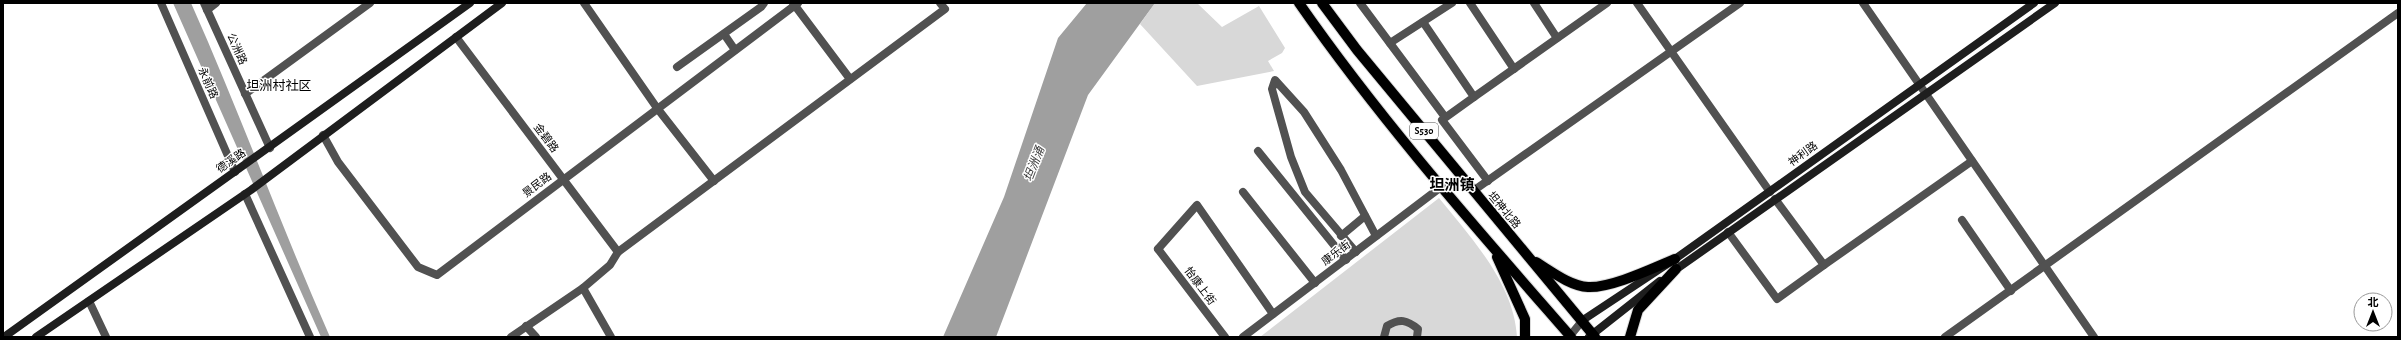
<svg xmlns="http://www.w3.org/2000/svg" width="2401" height="340" font-family="'Alegreya Sans','Noto Sans SC',sans-serif">
  <style>
    .green { fill: #d8d8d8 }
    .water { fill: #9f9f9f }
    .lines { fill: none; stroke-linecap: round; stroke-linejoin: round }
    .primary-casing { stroke: #dbdbdb; stroke-width: 12 }
    .minor { stroke: #515151; stroke-width: 8 }
    .tertiary { stroke: #515151; stroke-width: 8 }
    .secondary { stroke: #1e1e1e; stroke-width: 8 }
    .primary { stroke: #000; stroke-width: 10 }
    .labels { text-anchor: middle; dominant-baseline: central; stroke-width: 3; stroke-linejoin: round; paint-order: stroke }
    .shield { fill: #fff; stroke: #4c4c4c; stroke-width: 1 }
    .shield-label { font-size: 10px; font-weight: bold; fill: #000 }
    .street-label { font-size: 11px; fill: #000; stroke: #fff }
    .water-label { font-size: 12px; font-style: italic; fill: #404040; stroke: #fff }
    .quarter-label { font-size: 13px; fill: #000; stroke: #fff }
    .district-label { font-size: 15px; font-weight: bold; fill: #000; stroke: #fff }
  </style>
  <rect width="100%" height="100%" fill="#fff"/>
  <!-- green -->
  <g class="green">
    <polygon points="1155,3 1197,3 1222,27 1259,6 1285,48 1282,53 1268,61 1274,71 1197,86 1140,24"/>
    <path d="M1439,198C1471,238 1514,283 1517,337H1260Z"/>
  </g>
  <!-- water -->
  <g class="water">
    <path d="M173,3H191C240,113 281,226 330,337H321Z"/>
    <polygon points="1087,3 1155,3 1088,95 996,337 943,337 1004,197 1058,38"/>
  </g>
  <g class="lines">
    <defs>
      <g id="primary">
        <path d="M1299,3C1381,121 1477,229 1571,337"/>
        <polyline points="1322,3 1357,50 1595,337"/>
        <polyline points="1497,257 1525,319 1525,337"/>
        <path d="M1536,262C1551,271 1570,286 1588,287C1612,288 1653,268 1675,259"/>
        <polyline points="1630,337 1638,310 1676,269"/>
      </g>
    </defs>
    <!-- primary casing -->
    <use href="#primary" class="primary-casing"/>
    <!-- minor -->
    <g class="minor">
      <polyline points="204,3 270,148"/>
      <polyline points="584,3 657,108 714,181"/>
      <polyline points="793,3 850,79"/>
      <polyline points="1360,3 1445,117"/>
      <polyline points="1470,3 1514,69"/>
      <polyline points="1534,3 1557,38"/>
      <polyline points="1637,3 1770,192"/>
      <polyline points="1863,3 2094,337"/>
      <polyline points="207,10 216,3"/>
      <polyline points="1423,22 1474,97 1442,120 1488,181"/>
      <polyline points="724,34 735,50"/>
      <polyline points="456,37 618,252"/>
      <polyline points="1390,43 1452,3"/>
      <polyline points="677,67 761,7 764,3"/>
      <polyline points="245,94 370,3"/>
      <polyline points="1474,97 1607,3"/>
      <polyline points="323,135 338,162 418,267 437,275 798,3"/>
      <polyline points="1258,151 1346,260"/>
      <polyline points="1473,191 1740,3"/>
      <polyline points="1243,192 1315,283"/>
      <polyline points="1962,220 2011,291"/>
      <polyline points="1728,232 1777,299 1824,265 1775,199"/>
      <polyline points="1341,236 1365,216"/>
      <polyline points="1158,249 1197,205 1273,314"/>
      <polyline points="1356,252 1305,192 1291,157 1272,89 1275,80 1304,112 1341,170 1376,236"/>
      <polyline points="1824,265 1972,161"/>
      <polyline points="89,301 106,337"/>
      <polyline points="526,326 536,337"/>
      <polyline points="511,337 583,288"/>
      <polyline points="611,337 583,288 610,265 618,252 945,9 940,3"/>
      <path d="M1384,337L1387,326C1400,318 1407,320 1418,329L1417,337"/>
    </g>
    <!-- tertiary -->
    <g class="tertiary">
      <polyline points="161,3 235,172"/>
      <polyline points="245,194 310,337"/>
      <polyline points="1158,249 1225,337"/>
      <polyline points="1243,337 1441,187"/>
      <polyline points="1569,337 1583,320"/>
      <polyline points="1945,337 2398,13"/>
    </g>
    <!-- secondary -->
    <g class="secondary">
      <polyline points="1671,273 2055,3"/>
      <polyline points="1583,320 1675,259 2034,3"/>
      <polyline points="4,337 470,3"/>
      <polyline points="36,337 251,190 502,3"/>
      <polyline points="1589,337 1660,281"/>
    </g>
    <!-- primary -->
    <use href="#primary" class="primary"/>
  </g>
  <g class="labels">
    <!-- shield labels -->
    <rect class="shield" x="1410" y="123" width="28" height="16" rx="3"/>
    <g class="shield-label">
      <text x="1424" y="131">S530</text>
    </g>
    <!-- street labels -->
    <g class="street-label">
      <text transform="translate(237 49) rotate(66)">公洲路</text>
      <text transform="translate(208 83) rotate(66)">永前路</text>
      <text transform="translate(546 138) rotate(53)">金碧路</text>
      <text transform="translate(1803 154) rotate(-36)">神利路</text>
      <text transform="translate(231 161) rotate(-35)">德溪路</text>
      <text transform="translate(537 185) rotate(-37)">景民路</text>
      <text transform="translate(1504 210) rotate(50)">坦神北路</text>
      <text transform="translate(1336 253) rotate(-37)">康乐街</text>
      <text transform="translate(1200 286) rotate(53)">怡康上街</text>
    </g>
    <!-- water labels -->
    <g class="water-label">
      <text transform="translate(1034 164) rotate(-69)">坦洲涌</text>
    </g>
    <!-- quarter labels -->
    <g class="quarter-label">
      <text x="279" y="86">坦洲村社区</text>
    </g>
    <!-- district labels -->
    <g class="district-label">
      <text x="1452" y="185">坦洲镇</text>
    </g>
  </g>
  <!-- border -->
  <rect width="2401" height="340" fill="none" stroke="#000000" stroke-width="8"/>
  <!-- north arrow -->
  <g transform="translate(2373 312)"><circle r="19" fill="#ffffff" stroke="#999999"/>
  <path d="M0-3L7 15L0 10L-7 15Z" fill="#000000"/>
  <text y="-6" font-size="11" font-weight="bold" text-anchor="middle" fill="#000000">北</text>
  </g>
</svg>
